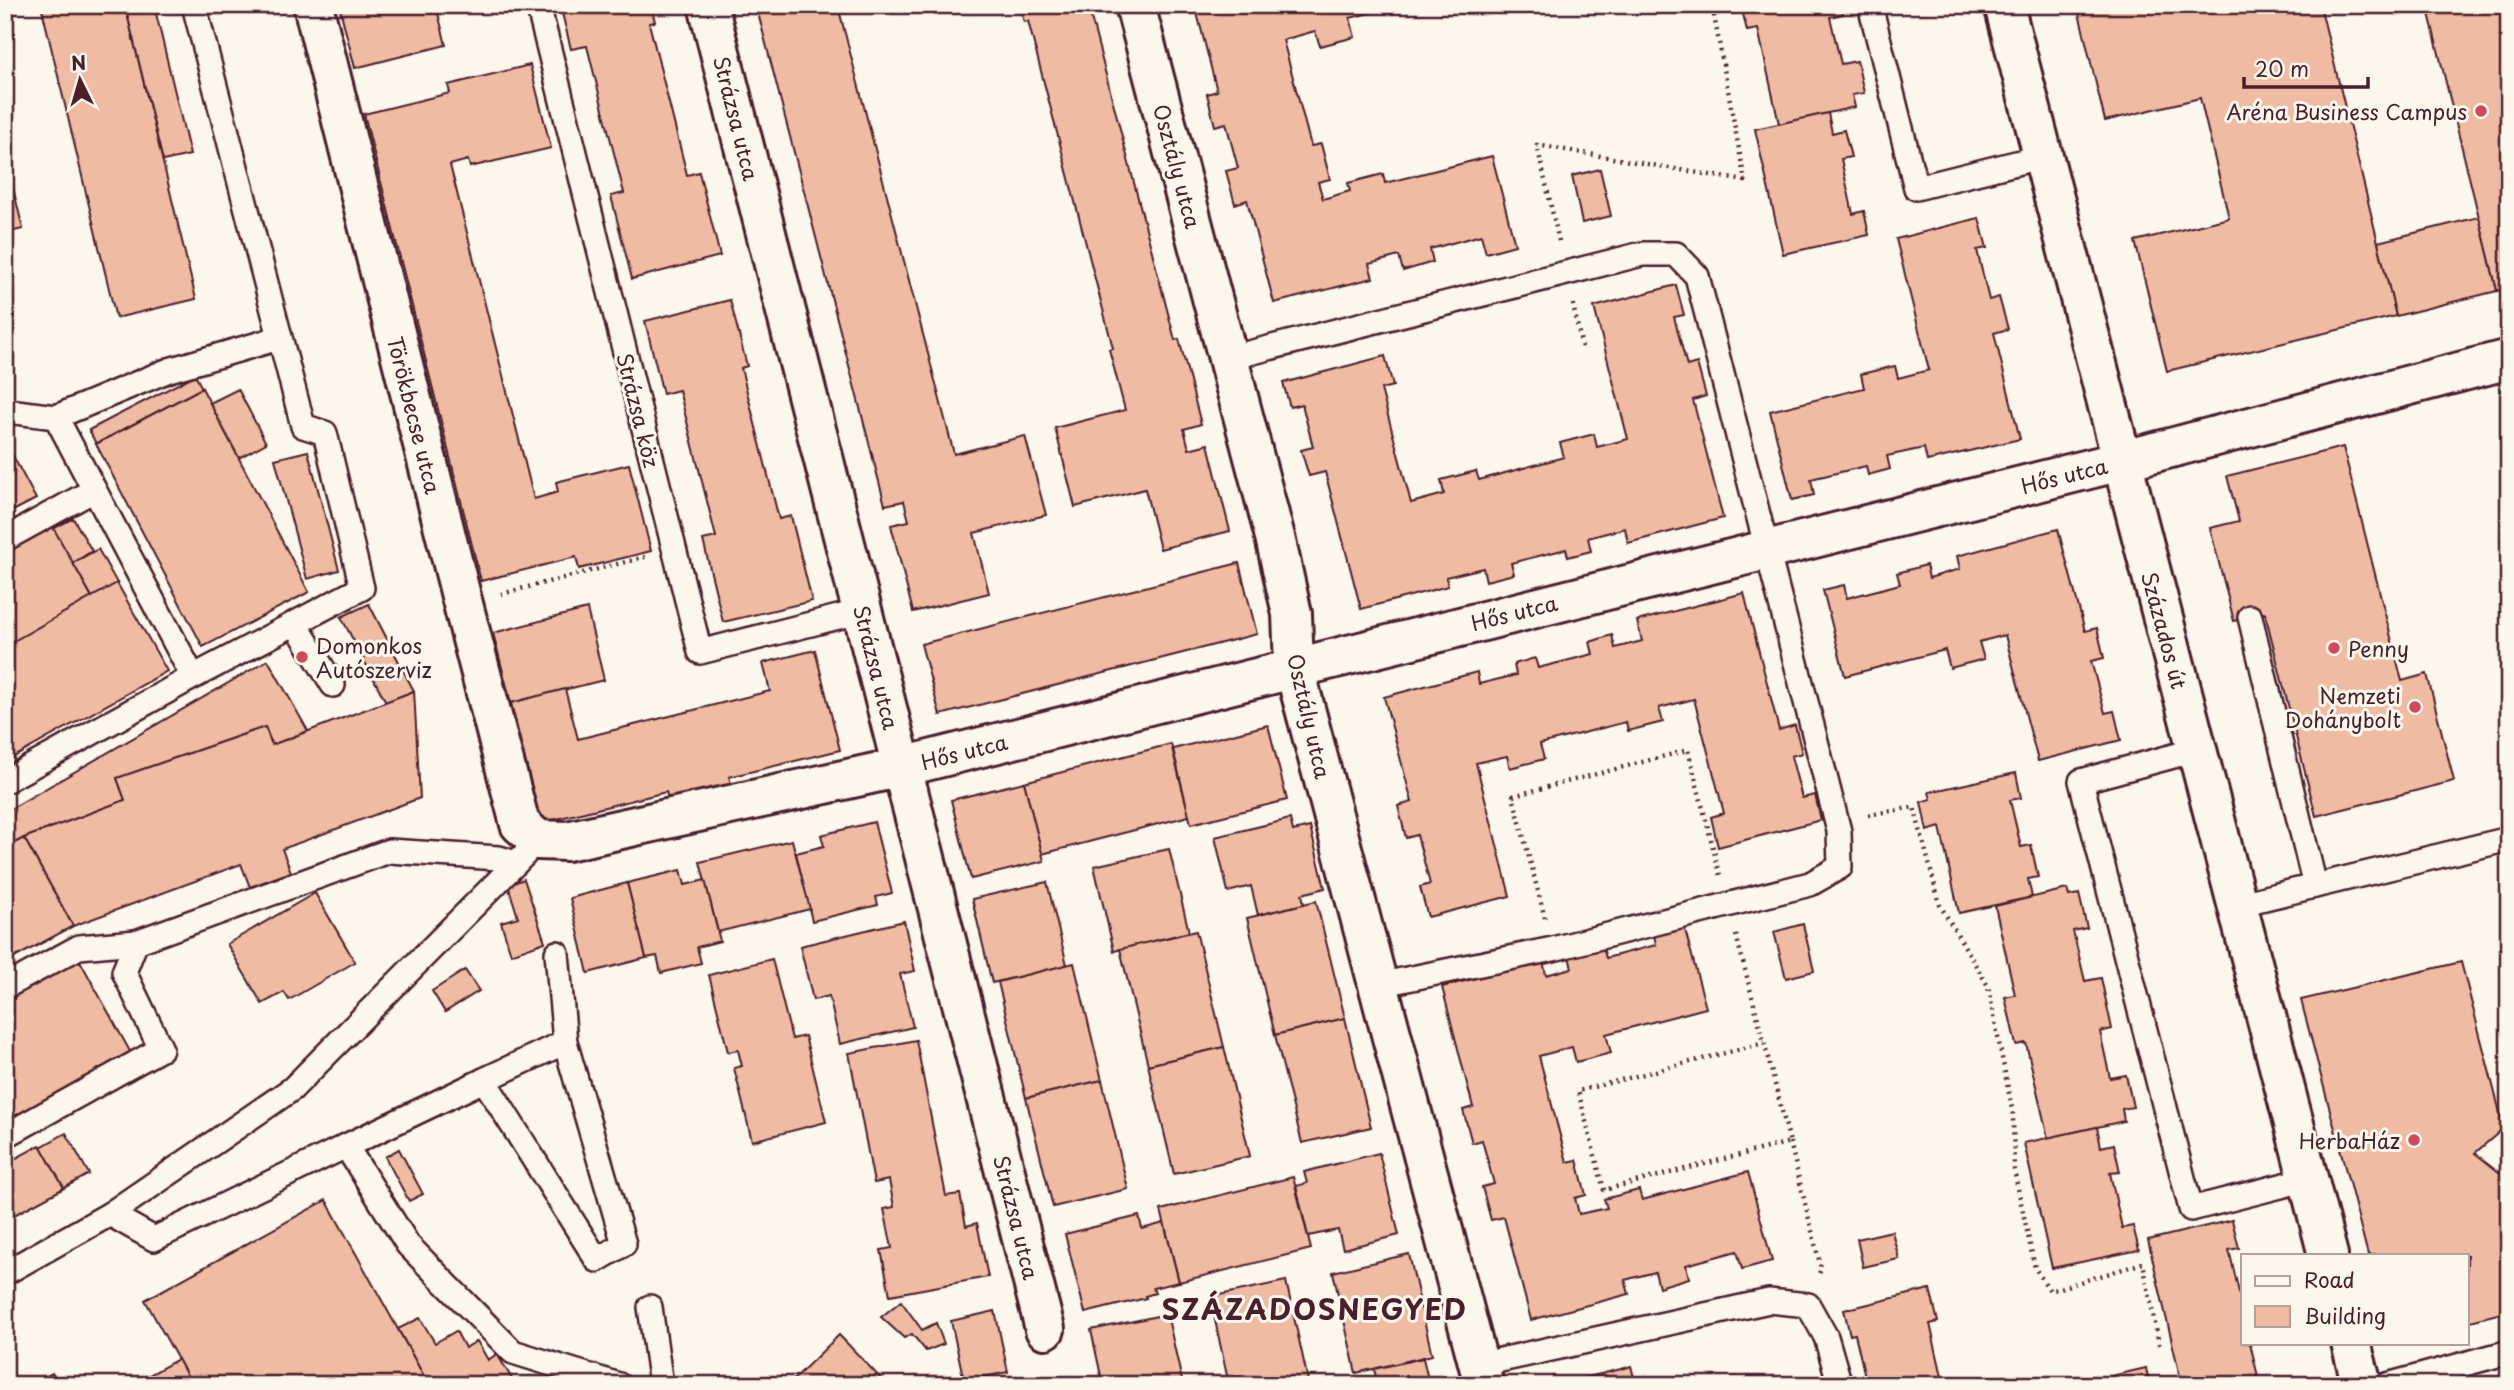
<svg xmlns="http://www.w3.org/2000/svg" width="2514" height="1390" font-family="'Playpen Sans',sans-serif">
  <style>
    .building { fill: #f0bba3; stroke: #4a1f2b; stroke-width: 2 }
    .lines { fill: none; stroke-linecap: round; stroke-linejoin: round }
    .service-casing { stroke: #4a1f2b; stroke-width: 28 }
    .minor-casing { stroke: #4a1f2b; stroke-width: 44 }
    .path { stroke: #4a1f2b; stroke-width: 4.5; stroke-dasharray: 2 5; stroke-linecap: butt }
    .service { stroke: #fbf7ec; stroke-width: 23 }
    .minor { stroke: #fbf7ec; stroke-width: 38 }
    .poi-dot { fill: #d1495b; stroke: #fbf7ec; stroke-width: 2.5 }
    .labels { text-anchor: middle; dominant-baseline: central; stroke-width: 6; stroke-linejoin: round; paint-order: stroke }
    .poi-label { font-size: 21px; fill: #4a1f2b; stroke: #fbf7ec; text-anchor: end }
    .street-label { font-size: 21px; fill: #4a1f2b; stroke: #fbf7ec }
    .district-label { font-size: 28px; font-weight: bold; letter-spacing: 2px; fill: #4a1f2b; stroke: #fbf7ec }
  </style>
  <rect width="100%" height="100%" fill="#fbf7ec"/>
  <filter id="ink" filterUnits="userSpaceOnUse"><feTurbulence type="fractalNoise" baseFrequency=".0143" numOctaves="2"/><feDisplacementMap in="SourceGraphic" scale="14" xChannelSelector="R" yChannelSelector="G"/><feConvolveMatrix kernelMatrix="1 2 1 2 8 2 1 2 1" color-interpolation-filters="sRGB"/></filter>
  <g filter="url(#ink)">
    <!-- building -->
    <g class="building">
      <polygon points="41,5 125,5 196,299 116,318"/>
      <polygon points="125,5 154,5 190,155 163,161"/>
      <polygon points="339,5 436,5 446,45 355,68"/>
      <polygon points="560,5 651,5 655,22 649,23 687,175 699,172 720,256 632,279 611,196 624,193 587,46 571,49"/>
      <polygon points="756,5 857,5 839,10 954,454 1025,436 1046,515 974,533 989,593 913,612 891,525 909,521 904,501 885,505"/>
      <polygon points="1019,5 1092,5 1088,6 1175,340 1179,339 1201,424 1184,429 1189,449 1208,444 1230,531 1160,549 1145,489 1075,507 1055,428 1125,410 1109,349 1113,348 1028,21 1024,22"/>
      <polygon points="1195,5 1400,5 1350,18 1355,37 1320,46 1315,31 1283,40 1311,146 1321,144 1330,179 1318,182 1323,199 1350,191 1348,183 1383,174 1385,183 1492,156 1515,245 1486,253 1481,235 1430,249 1433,262 1403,271 1399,256 1369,264 1373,278 1274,303 1247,200 1235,204 1226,171 1238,168 1226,123 1215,126 1207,94 1217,91"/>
      <polygon points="1741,5 1841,5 1843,14 1830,17 1841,64 1857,61 1864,93 1852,95 1855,107 1779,124 1758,29 1747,31"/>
      <polygon points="2077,5 2320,5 2396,316 2167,371 2135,241 2229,218 2200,98 2105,121"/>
      <polygon points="2427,5 2509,5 2509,288 2497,291"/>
      <polygon points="530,65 551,148 470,167 468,160 450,165 534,499 558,492 556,482 629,464 651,551 579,569 576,557 481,581 364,114 450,93 448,85"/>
      <polygon points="1828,113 1832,133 1844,130 1851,157 1841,159 1853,214 1864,211 1869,235 1783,254 1755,129"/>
      <polygon points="5,155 23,229 5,233"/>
      <polygon points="1600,169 1611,216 1582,223 1572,176"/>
      <polygon points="2479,217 2497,291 2396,316 2378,242"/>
      <polygon points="1979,218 1987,248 1977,250 1989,300 1999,297 2008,329 1994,333 2020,439 1927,461 1924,448 1887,456 1890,469 1868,475 1866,466 1811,479 1814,495 1792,500 1770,411 1864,388 1861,374 1895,366 1898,378 1929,370 1896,239"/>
      <polygon points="1676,285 1684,315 1674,317 1687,366 1697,363 1706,396 1693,400 1723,518 1628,543 1625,528 1588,538 1591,551 1568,557 1566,549 1511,563 1514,574 1486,581 1483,568 1446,577 1448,586 1361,609 1325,472 1309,476 1301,450 1313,447 1302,404 1290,407 1283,383 1385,356 1393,386 1381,389 1411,503 1444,494 1441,480 1476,471 1479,480 1564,457 1560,443 1594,434 1597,447 1628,439 1594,307"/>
      <polygon points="730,300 747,366 741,368 779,519 791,516 812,601 723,622 703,540 716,537 679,390 663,394 645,321"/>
      <polygon points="195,375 202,388 96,444 89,430"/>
      <polygon points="202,388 309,592 203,647 96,444"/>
      <polygon points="238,389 266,443 239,458 210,403"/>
      <polygon points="5,441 36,499 5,515"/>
      <polygon points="2343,447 2402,681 2427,674 2454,781 2316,816 2265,613 2234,621 2210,528 2239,521 2227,476"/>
      <polygon points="308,451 339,570 307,579 275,459"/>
      <polygon points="73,518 92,551 73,563 53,529"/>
      <polygon points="50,522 92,597 5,646 5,547"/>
      <polygon points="2058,529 2085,631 2097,628 2104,658 2091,661 2105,713 2114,711 2121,740 2038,761 2005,635 1979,642 1984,659 1950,668 1945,650 1845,676 1823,590 1844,585 1847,598 1900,584 1897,573 1926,565 1929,578 1960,569 1957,556"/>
      <polygon points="98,549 117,583 92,597 73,563"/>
      <polygon points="1239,563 1257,634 940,715 921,644"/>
      <polygon points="117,583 167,671 5,762 5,646"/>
      <polygon points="1744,593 1779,730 1795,725 1802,753 1791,756 1802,798 1815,795 1821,820 1718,847 1711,817 1724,813 1694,699 1659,708 1663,722 1628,731 1626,722 1540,744 1544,759 1510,768 1507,756 1476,763 1510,896 1428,917 1420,887 1430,884 1417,835 1406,838 1398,806 1412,802 1384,697 1477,672 1479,684 1516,675 1514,664 1535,658 1538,668 1593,654 1590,642 1612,635 1615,648 1642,641 1637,621"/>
      <polygon points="369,604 414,691 386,702 341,617"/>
      <polygon points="587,609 604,680 511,703 493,633"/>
      <polygon points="815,650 840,750 729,777 732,786 669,802 666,792 540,823 511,703 565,689 578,739 770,691 763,663"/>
      <polygon points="268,660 308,731 272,745 265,727 117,778 125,800 24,838 5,848 5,812"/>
      <polygon points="414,691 420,798 282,849 291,872 250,887 241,864 73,926 24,838 125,800 117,778 265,727 272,745"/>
      <polygon points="1268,725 1287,800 1191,824 1173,749"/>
      <polygon points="1171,744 1189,816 1042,854 1024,782"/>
      <polygon points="2016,773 2021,798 2010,800 2021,847 2031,845 2038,877 2028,879 2032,897 1959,913 1940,827 1927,831 1921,802 1931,799 1929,792"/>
      <polygon points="1024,782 1044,861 971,879 951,800"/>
      <polygon points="1290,819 1293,831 1310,827 1325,888 1302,894 1304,904 1258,915 1251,886 1228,892 1215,837"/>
      <polygon points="874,822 892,893 876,897 878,905 812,921 796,853 824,846 821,835"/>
      <polygon points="24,838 73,926 5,963 5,848"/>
      <polygon points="792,840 810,909 718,932 700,862"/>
      <polygon points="1169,849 1189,932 1114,951 1094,866"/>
      <polygon points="681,870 685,885 705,880 720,941 697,947 701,963 661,973 657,956 646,958 627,883"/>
      <polygon points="524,879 545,942 511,954 501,922 518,917 508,885"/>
      <polygon points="1047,882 1067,965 992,983 972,899"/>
      <polygon points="627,883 646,958 588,973 570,898"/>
      <polygon points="2067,889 2069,896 2079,894 2087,928 2073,931 2085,981 2101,978 2112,1029 2100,1032 2110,1078 2126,1075 2133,1107 2122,1109 2124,1121 2048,1138 2026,1043 2016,1045 2005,997 2015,995 1995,906"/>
      <polygon points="315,893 355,962 289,1000 284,992 262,1004 227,944"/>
      <polygon points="1316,901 1345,1018 1275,1035 1247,918"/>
      <polygon points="904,921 915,971 900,974 913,1027 840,1044 829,996 813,1000 800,946"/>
      <polygon points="1803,924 1814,971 1786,978 1774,932"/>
      <polygon points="1684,926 1706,1008 1606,1034 1611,1053 1576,1062 1572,1047 1539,1056 1567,1162 1577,1160 1586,1195 1575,1198 1579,1214 1607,1208 1604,1199 1639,1190 1642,1200 1748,1172 1772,1261 1742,1269 1737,1251 1686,1265 1689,1278 1659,1287 1655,1272 1625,1280 1629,1294 1531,1320 1504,1217 1491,1220 1482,1187 1494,1184 1482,1140 1472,1143 1463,1110 1473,1107 1442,987 1543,961 1546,975 1572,968 1569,957 1603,948 1606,958 1656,945 1654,934"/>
      <polygon points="1196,931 1224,1047 1148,1065 1120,949"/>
      <polygon points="79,959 132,1055 5,1125 5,1000"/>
      <polygon points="772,959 792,1039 805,1036 826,1122 752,1141 734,1068 742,1066 738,1050 728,1052 709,975"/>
      <polygon points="2461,962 2504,1128 2475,1153 2509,1180 2509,1311 2467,1322 2467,1255 2368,1255 2301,1000"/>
      <polygon points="1074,963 1102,1080 1026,1098 998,982"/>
      <polygon points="465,970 479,991 445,1012 432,991"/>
      <polygon points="1345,1018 1371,1127 1302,1143 1275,1035"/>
      <polygon points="916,1040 946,1196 960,1194 966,1226 977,1223 988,1277 890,1295 881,1250 892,1248 884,1209 894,1207 889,1180 874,1183 849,1053"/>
      <polygon points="1224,1047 1250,1156 1174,1174 1148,1065"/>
      <polygon points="1102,1080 1128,1189 1053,1207 1026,1098"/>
      <polygon points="2097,1127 2101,1147 2114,1144 2120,1172 2110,1173 2122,1228 2133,1226 2139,1250 2052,1268 2024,1143"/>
      <polygon points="66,1133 89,1174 64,1188 41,1147"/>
      <polygon points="40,1145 64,1188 5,1220 5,1164"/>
      <polygon points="399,1149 423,1194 409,1201 385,1157"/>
      <polygon points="1379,1153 1399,1235 1343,1249 1338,1230 1308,1236 1296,1186 1307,1183 1304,1172"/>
      <polygon points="1293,1177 1311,1249 1179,1282 1161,1210"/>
      <polygon points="326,1200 429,1385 192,1385 145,1300"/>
      <polygon points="1139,1216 1142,1229 1164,1223 1179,1282 1153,1288 1155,1293 1145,1296 1146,1298 1085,1313 1065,1234"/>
      <polygon points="2232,1220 2239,1248 2229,1250 2243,1309 2243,1343 2250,1343 2260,1385 2113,1385 2111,1376 2146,1368 2149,1383 2180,1376 2148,1240"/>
      <polygon points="1892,1231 1899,1259 1863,1267 1857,1239"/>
      <polygon points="1409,1254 1432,1355 1356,1373 1333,1272"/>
      <polygon points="1286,1281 1309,1385 1229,1385 1210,1297"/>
      <polygon points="1930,1289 1938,1322 1930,1324 1944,1385 1867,1385 1855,1334 1850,1335 1844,1310"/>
      <polygon points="901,1301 922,1330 936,1323 944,1344 926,1351 912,1334 904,1338 881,1317"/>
      <polygon points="995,1311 1008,1372 964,1381 951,1321"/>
      <polygon points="1167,1314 1183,1385 1103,1385 1091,1330"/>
      <polygon points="420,1318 435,1343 456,1331 465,1348 477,1341 488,1360 497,1354 512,1379 502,1385 429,1385 398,1329"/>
      <polygon points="839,1335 887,1385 788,1385"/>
      <polygon points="1423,1358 1429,1384 1437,1381 1438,1385 1378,1385 1374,1369"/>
      <polygon points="178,1359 192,1385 131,1385"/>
      <polygon points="1631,1366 1636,1385 1556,1385 1625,1368"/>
      <polygon points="52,1373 58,1385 30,1385"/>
    </g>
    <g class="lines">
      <defs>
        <g id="service">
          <polyline points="538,5 700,652 862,611"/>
          <polyline points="1870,5 1916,188 2044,156"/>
          <polyline points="1229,358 1642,254 1676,254 1697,276 1839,831 1840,867 1810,884 1553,949 1378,985"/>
          <polyline points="5,413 16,412 56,417 169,370 279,338"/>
          <polyline points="56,417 193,677 362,588 325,433 303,426 194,5"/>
          <polyline points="5,539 94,490"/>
          <polyline points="2250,617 2315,886"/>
          <polyline points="295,623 333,685"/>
          <polyline points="2196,750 2081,781 2191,1209 2308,1179"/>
          <polyline points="5,781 193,677"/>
          <polyline points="2236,905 2509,839"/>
          <polyline points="5,987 79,947 136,942"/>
          <polyline points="565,1042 624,1244 597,1260 484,1080 346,1146 408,1245 513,1352 619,1385"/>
          <polyline points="484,1080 565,1042 557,953"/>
          <polyline points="5,1136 161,1049 124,972 136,942 389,851 499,858 516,863"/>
          <polyline points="110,1214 154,1239 346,1146"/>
          <polyline points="5,1273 110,1214 292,1089 524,855"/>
          <polyline points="650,1307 661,1385"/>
          <polyline points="1478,1365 1769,1301 1808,1305 1826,1337 1840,1385"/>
          <polyline points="2387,1385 2509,1352"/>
        </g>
        <g id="minor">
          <polyline points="313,5 463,604 520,824 538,840 567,841 902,767 2121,461 2509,359"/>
          <polyline points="708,5 1045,1329"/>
          <polyline points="1135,5 1275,537 1292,614 1294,667 1484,1385"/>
          <polyline points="2004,5 2328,1255"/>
          <polyline points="2351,1343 2362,1385"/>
        </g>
      </defs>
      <!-- service casing -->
      <use href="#service" class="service-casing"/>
      <!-- minor casing -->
      <use href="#minor" class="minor-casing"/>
      <!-- path -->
      <g class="path">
        <polyline points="1559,241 1537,145 1745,181 1712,5"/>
        <polyline points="1573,304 1582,348"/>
        <polyline points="501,594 645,557"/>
        <polyline points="1868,815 1914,807 1940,905 1988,986 2013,1114 2014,1170 2035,1268 2050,1291 2143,1263 2160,1349"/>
        <polyline points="1545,918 1513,796 1688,750 1720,875"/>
        <polyline points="1736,935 1790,1142 1604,1190 1578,1091 1764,1043"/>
        <polyline points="1790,1142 1821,1268 1818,1277"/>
      </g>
      <!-- service -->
      <use href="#service" class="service"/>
      <!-- minor -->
      <use href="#minor" class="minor"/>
    </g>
  </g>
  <!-- markers -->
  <g class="poi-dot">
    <circle cx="2481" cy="111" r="7"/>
    <circle cx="2334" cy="648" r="7"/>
    <circle cx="302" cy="657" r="7"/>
    <circle cx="2415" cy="707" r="7"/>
    <circle cx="2414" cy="1140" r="7"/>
  </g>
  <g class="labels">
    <!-- poi labels -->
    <g class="poi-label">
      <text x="2467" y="111">Aréna Business Campus</text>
      <text x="316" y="645" text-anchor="start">Domonkos<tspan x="316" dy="24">Autószerviz</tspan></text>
      <text x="2348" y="648" text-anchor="start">Penny</text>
      <text x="2401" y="695">Nemzeti<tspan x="2401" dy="24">Dohánybolt</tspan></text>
      <text x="2400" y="1140">HerbaHáz</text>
    </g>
    <!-- street labels -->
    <g class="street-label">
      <text transform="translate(737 118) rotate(76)">Strázsa utca</text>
      <text transform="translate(1178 166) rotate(75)">Osztály utca</text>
      <text transform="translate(639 410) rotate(76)">Strázsa köz</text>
      <text transform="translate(415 415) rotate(76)">Törökbecse utca</text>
      <text transform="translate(2064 475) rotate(-14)">Hős utca</text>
      <text transform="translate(1514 612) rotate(-14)">Hős utca</text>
      <text transform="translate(2165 630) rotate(75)">Százados út</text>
      <text transform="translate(877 667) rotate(76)">Strázsa utca</text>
      <text transform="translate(1310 716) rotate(77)">Osztály utca</text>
      <text transform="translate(964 751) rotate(-14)">Hős utca</text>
      <text transform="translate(1017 1217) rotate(76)">Strázsa utca</text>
    </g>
    <!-- district labels -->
    <g class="district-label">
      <text x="1315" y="1308">SZÁZADOSNEGYED</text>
    </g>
  </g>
  <!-- margin -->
  <rect width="2514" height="1390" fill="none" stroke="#fbf7ec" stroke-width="28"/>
  <rect x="14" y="14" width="2486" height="1362" fill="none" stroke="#4a1f2b" stroke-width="2.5" filter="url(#ink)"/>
  <!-- legend -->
  <rect x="2241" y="1254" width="228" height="91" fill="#fbf7ec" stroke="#b4a19f" stroke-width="2"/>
  <rect x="2255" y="1276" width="35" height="10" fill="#fbf7ec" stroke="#b4a19f" stroke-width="2"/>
  <text x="2304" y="1288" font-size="21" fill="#4a1f2b">Road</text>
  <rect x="2255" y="1306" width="35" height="21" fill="#f0bba3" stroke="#b4a19f" stroke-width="2"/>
  <text x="2304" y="1324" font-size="21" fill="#4a1f2b">Building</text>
  <!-- north arrow -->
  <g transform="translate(80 80) rotate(355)" stroke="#fbf7ec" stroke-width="5" paint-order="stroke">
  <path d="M0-5L12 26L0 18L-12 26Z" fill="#4a1f2b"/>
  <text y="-10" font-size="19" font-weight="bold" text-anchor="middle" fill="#4a1f2b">N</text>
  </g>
  <!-- scale -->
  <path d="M2244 77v10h124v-10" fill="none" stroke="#4a1f2b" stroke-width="3.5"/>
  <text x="2255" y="77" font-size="21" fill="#4a1f2b" stroke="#fbf7ec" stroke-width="5" paint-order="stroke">20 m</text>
</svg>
